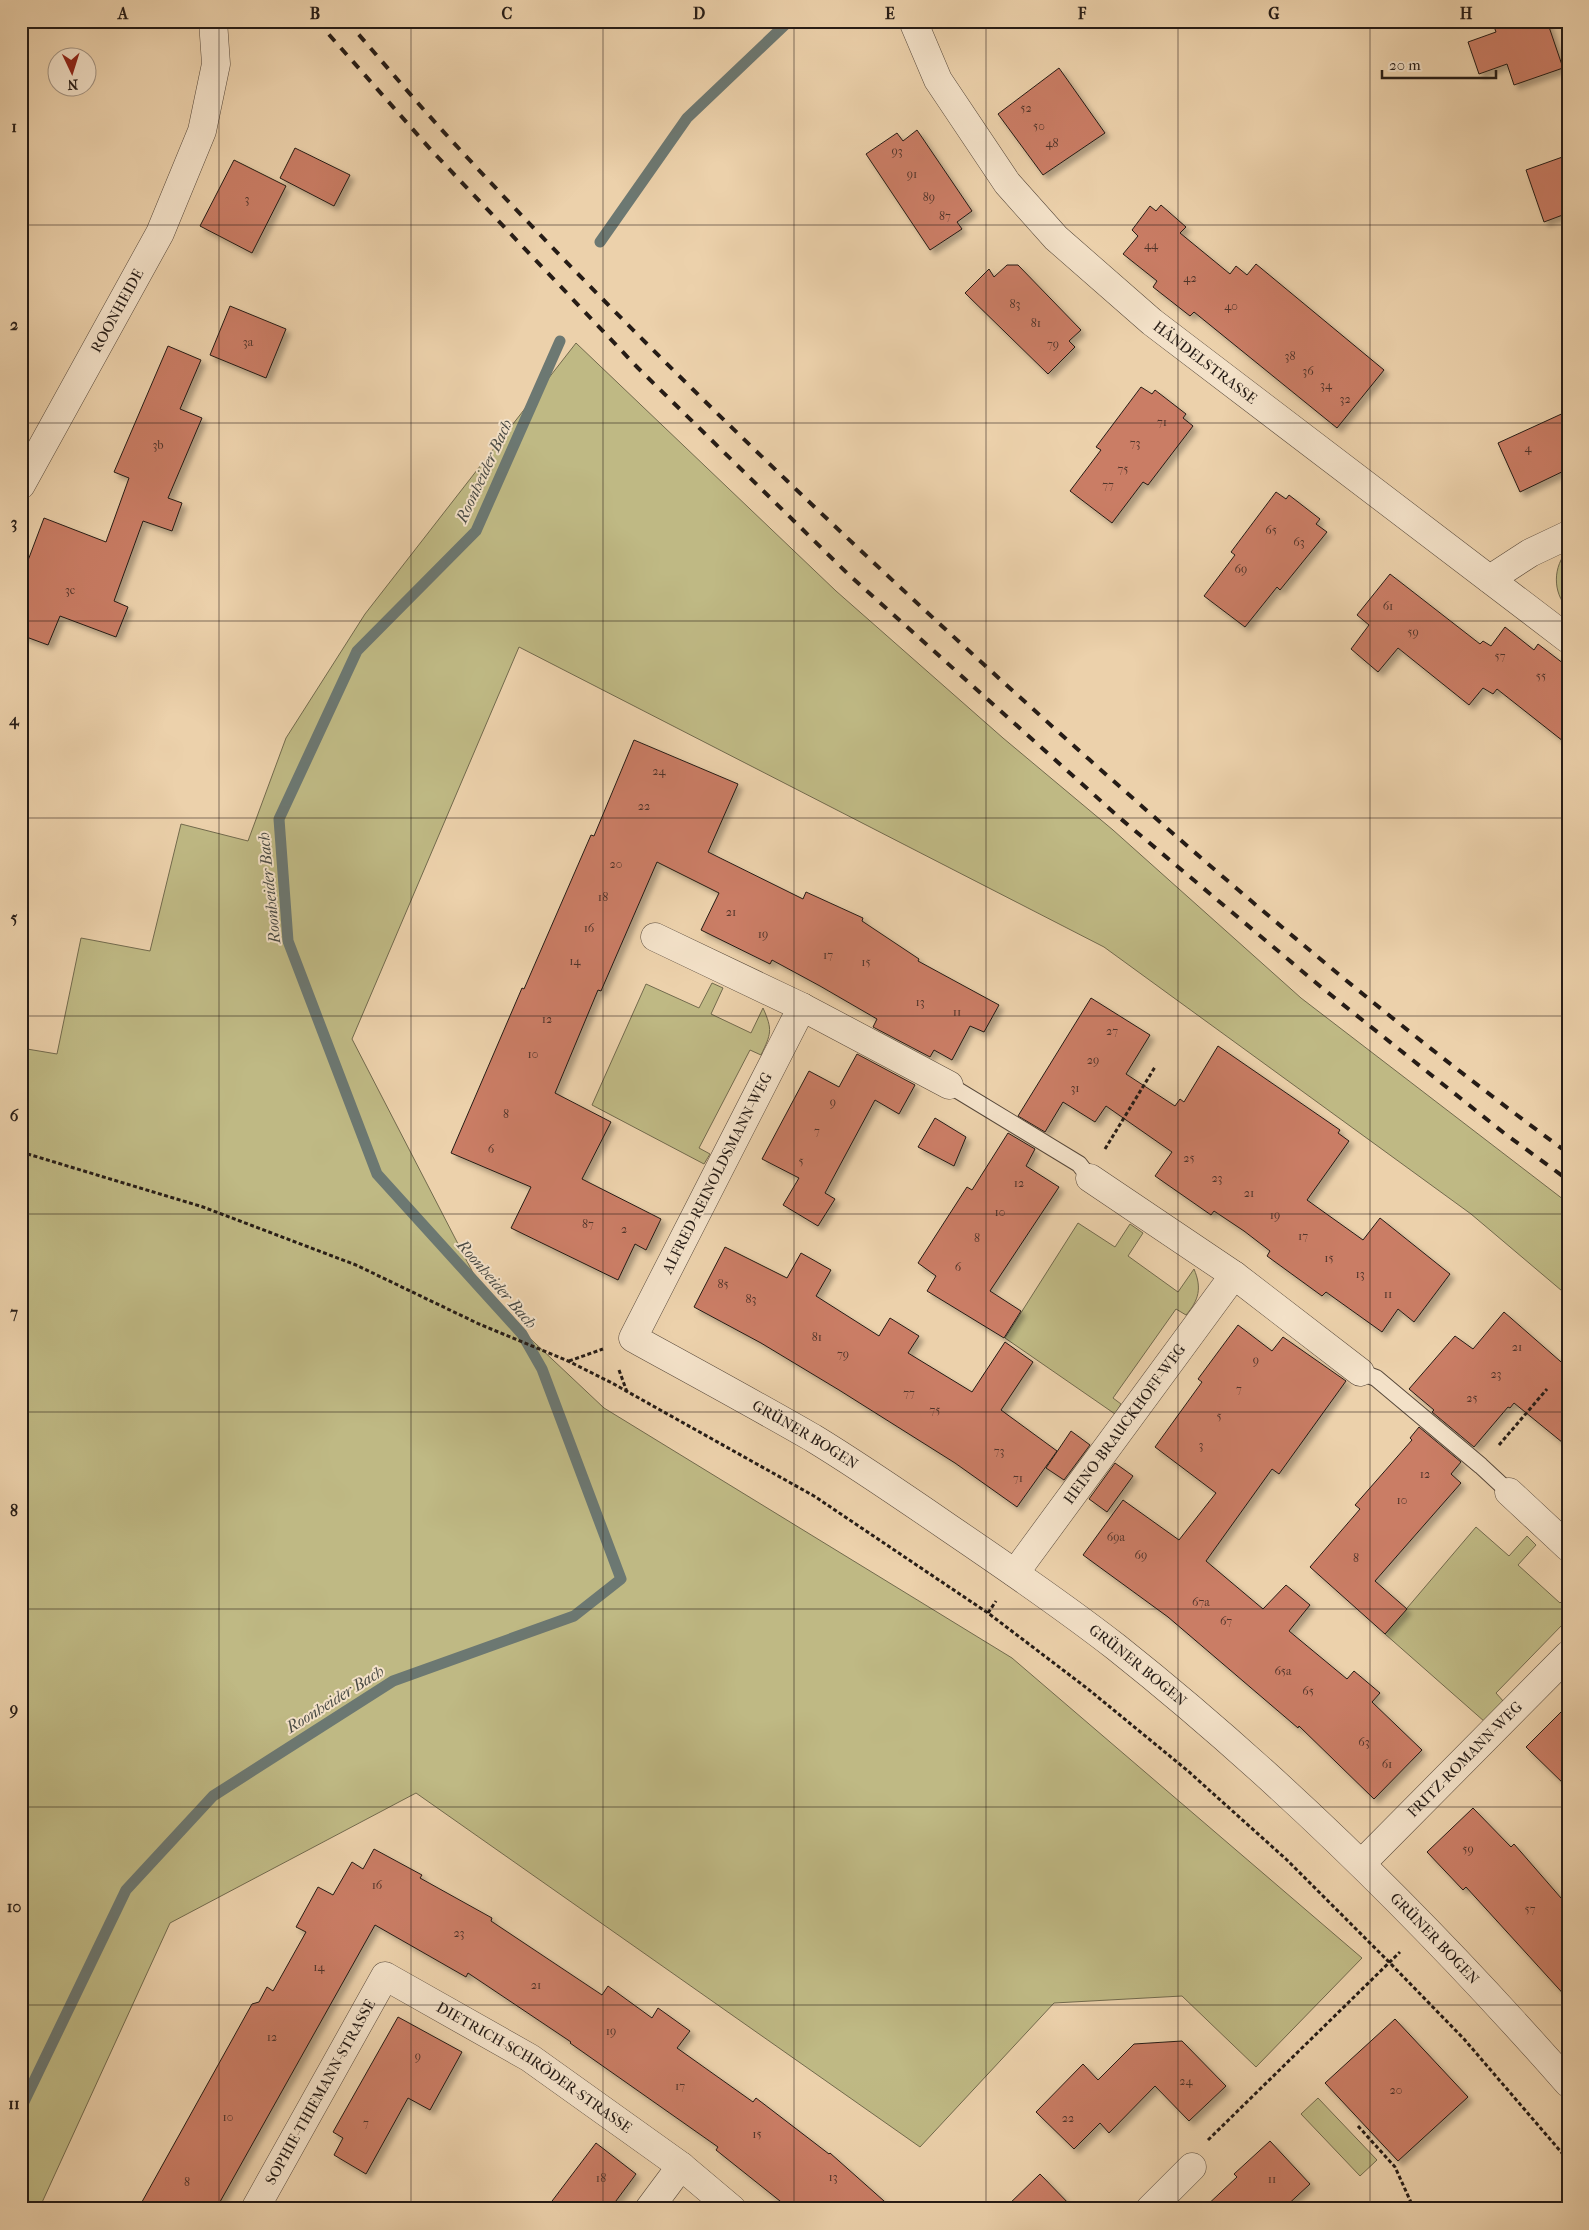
<svg xmlns="http://www.w3.org/2000/svg" width="1589" height="2230" font-family="'IM FELL French Canon',serif">
  <style>
    .green { fill: #bfb984; stroke: #726a4d }
    .lines { fill: none; stroke-linecap: round; stroke-linejoin: round }
    .stream { stroke: #6c7872; stroke-width: 11 }
    .building { fill: #ca7d65; stroke: #261c16; filter: url(#shadow) }
    .lane-casing { stroke: #58493b; stroke-width: 18 }
    .street-casing { stroke: #58493b; stroke-width: 29 }
    .path { stroke: #261c16; stroke-width: 3; stroke-dasharray: 4 2.5; stroke-linecap: butt }
    .lane { stroke: #f3e1c8; stroke-width: 16 }
    .street { stroke: #f3e1c8; stroke-width: 28 }
    .rail { stroke: #261c16; stroke-width: 4; stroke-dasharray: 9 9; stroke-linecap: butt }
    .grid { fill: none; stroke: #261c16; stroke-width: 1; stroke-opacity: 0.55 }
    .labels { text-anchor: middle; dominant-baseline: central; stroke-width: 4; stroke-linejoin: round; paint-order: stroke }
    .number-label { font-size: 12px; fill: #4f342a }
    .street-label { font-size: 15px; fill: #261c16; stroke: #f3e1c8 }
    .water-label { font-size: 16px; font-style: italic; fill: #494a44; stroke: #f3e1c8 }
    .neatline { fill: none; stroke: #261c16; stroke-width: 2 }
    .grid-label { font-size: 16px; text-anchor: middle; font-weight: bold; fill: #261c16 }
  </style>
  <defs>
    <filter id="shadow"><feDropShadow dx="4.5" dy="4.5" stdDeviation="2.5" flood-color="#0004"/></filter>
  </defs>
  <rect width="100%" height="100%" fill="#ecd1ab"/>
  <filter id="stains"><feTurbulence type="fractalNoise" baseFrequency=".004" numOctaves="4"/><feColorMatrix values="0 0 0 0 .2 0 0 0 0 .09 0 0 0 0 .02 0 0 0 .5 -.17"/></filter>
  <radialGradient id="worn" r=".72"><stop offset=".6" stop-color="#630" stop-opacity="0"/><stop offset="1" stop-color="#630" stop-opacity=".3"/></radialGradient>
  <!-- green -->
  <g class="green">
    <polygon points="576,343 836,591 1003,738 1113,830 1301,998 1568,1203 1568,1296 1471,1214 1104,947 519,647 352,1039 485,1296 604,1408 1012,1658 1362,1958 1256,2067 1182,1996 1054,2003 920,2147 416,1793 170,1923 39,2209 21,2209 21,1048 57,1054 81,938 150,951 181,824 248,841 286,738 365,614"/>
    <path d="M1568,550V609C1552,592 1553,566 1568,550Z"/>
    <path d="M712,983L723,988L711,1014L751,1033L763,1008C773,1030 771,1034 761,1055L750,1050L699,1148L710,1154L704,1164L592,1105L646,984L699,1008Z"/>
    <path d="M1078,1223L1115,1247L1130,1224L1143,1233L1128,1256L1178,1292L1194,1269C1202,1288 1199,1300 1186,1315L1176,1309L1113,1398L1121,1404L1115,1414L1005,1338Z"/>
    <polygon points="1476,1527 1509,1556 1527,1536 1536,1545 1518,1565 1560,1603 1568,1595 1568,1628 1563,1624 1496,1693 1504,1702 1485,1722 1385,1634"/>
    <polygon points="1318,2098 1377,2160 1360,2176 1301,2114"/>
  </g>
  <g class="lines">
    <!-- stream -->
    <g class="stream">
      <polyline points="600,242 687,118 789,21"/>
      <polyline points="21,2108 126,1890 213,1796 393,1681 574,1616 621,1579 542,1369 522,1334 377,1174 288,941 279,819 357,651 476,531 560,341"/>
    </g>
  </g>
  <!-- building -->
  <g class="building">
    <polygon points="1492,21 1547,21 1563,68 1514,85 1507,64 1479,74 1468,42 1496,32"/>
    <polygon points="1059,68 1105,133 1043,175 998,114"/>
    <polygon points="917,130 972,211 957,222 962,229 930,250 866,154 897,133 903,141"/>
    <polygon points="295,148 350,175 334,206 280,178"/>
    <polygon points="1568,155 1568,213 1544,222 1526,170"/>
    <polygon points="234,160 286,186 252,253 200,226"/>
    <polygon points="1161,205 1186,227 1180,233 1230,274 1236,266 1247,275 1256,264 1384,370 1337,428 1194,312 1190,316 1153,287 1157,281 1123,254 1138,236 1132,230 1150,206 1156,211"/>
    <polygon points="1007,265 1018,265 1081,330 1069,341 1075,347 1048,374 965,293 989,269 994,277"/>
    <polygon points="230,306 286,329 266,378 210,355"/>
    <polygon points="168,346 201,360 180,409 202,418 168,498 182,503 172,531 143,521 114,601 128,607 116,637 60,616 48,645 21,635 21,579 44,518 106,542 129,478 114,472"/>
    <polygon points="1141,387 1152,394 1155,390 1186,414 1183,418 1193,426 1148,485 1143,482 1112,523 1070,491 1101,450 1096,447"/>
    <polygon points="1568,411 1568,469 1520,492 1498,443"/>
    <polygon points="1276,492 1286,499 1289,495 1320,519 1316,524 1327,532 1280,590 1277,587 1245,627 1204,596 1235,555 1231,552"/>
    <polygon points="1390,574 1480,644 1483,641 1491,646 1505,627 1534,650 1538,644 1568,667 1568,745 1497,689 1493,694 1483,688 1469,705 1398,648 1378,672 1351,649 1369,625 1357,615"/>
    <polygon points="634,740 738,784 708,852 803,899 806,892 863,918 862,921 919,959 918,961 999,1005 984,1032 970,1026 952,1060 934,1050 930,1057 873,1027 877,1019 820,986 772,960 770,964 701,930 719,893 657,862 601,991 598,990 555,1093 611,1122 582,1179 661,1219 646,1250 635,1244 618,1280 511,1228 531,1187 451,1153 522,988 524,989 591,835 594,836"/>
    <polygon points="1091,998 1150,1035 1126,1074 1175,1106 1180,1099 1184,1102 1218,1046 1340,1130 1338,1133 1349,1141 1307,1200 1363,1240 1380,1218 1450,1274 1414,1322 1398,1309 1382,1332 1326,1292 1322,1296 1267,1256 1270,1251 1244,1231 1214,1211 1211,1215 1155,1176 1172,1152 1106,1106 1095,1122 1063,1102 1045,1132 1018,1116"/>
    <polygon points="857,1054 915,1085 899,1114 875,1100 825,1193 835,1199 818,1226 783,1205 799,1178 762,1159 809,1071 839,1087"/>
    <polygon points="935,1118 966,1137 954,1166 918,1147"/>
    <polygon points="1008,1133 1035,1149 1026,1166 1059,1187 990,1291 1021,1311 1004,1338 927,1291 936,1276 918,1263 967,1187 972,1190"/>
    <polygon points="725,1247 787,1278 801,1253 831,1270 816,1296 879,1336 890,1318 919,1336 908,1353 972,1392 1005,1342 1033,1362 1001,1410 1057,1451 1017,1507 955,1463 839,1390 761,1343 694,1307"/>
    <polygon points="1504,1312 1568,1368 1568,1447 1514,1403 1510,1408 1508,1407 1474,1447 1432,1412 1434,1410 1409,1389 1455,1336 1473,1349"/>
    <polygon points="1238,1325 1272,1351 1283,1337 1346,1381 1279,1474 1272,1469 1206,1561 1263,1609 1286,1585 1310,1605 1289,1631 1347,1679 1354,1671 1380,1693 1372,1702 1422,1750 1374,1799 1299,1726 1298,1728 1168,1617 1083,1555 1123,1500 1179,1540 1216,1493 1155,1447 1202,1382 1198,1379"/>
    <polygon points="1419,1427 1461,1462 1451,1474 1461,1483 1375,1581 1407,1609 1385,1634 1310,1567 1360,1509 1355,1505 1412,1440 1410,1438"/>
    <polygon points="1071,1431 1090,1445 1064,1480 1046,1468"/>
    <polygon points="1115,1463 1133,1476 1107,1512 1089,1499"/>
    <polygon points="1568,1705 1568,1788 1526,1747"/>
    <polygon points="1473,1808 1511,1847 1514,1844 1568,1906 1568,1999 1466,1887 1463,1890 1427,1852"/>
    <polygon points="374,1849 422,1875 420,1878 492,1918 491,1921 602,1995 608,1986 652,2018 658,2008 690,2031 677,2048 753,2102 756,2098 829,2154 830,2153 893,2209 790,2209 716,2150 718,2147 570,2043 571,2042 468,1973 466,1977 375,1925 216,2209 138,2209 252,2004 259,2002 267,1987 273,1991 306,1932 296,1927 318,1887 333,1895 352,1862 363,1869"/>
    <polygon points="398,2017 462,2052 430,2110 408,2098 366,2174 334,2155 343,2138 333,2132"/>
    <polygon points="1395,2019 1468,2097 1398,2161 1325,2083"/>
    <polygon points="1182,2041 1226,2086 1189,2121 1155,2086 1109,2133 1100,2123 1074,2149 1036,2112 1083,2064 1098,2080 1134,2044"/>
    <polygon points="1270,2141 1310,2184 1283,2209 1203,2209 1237,2177 1234,2174"/>
    <polygon points="596,2143 636,2174 610,2209 546,2209"/>
    <polygon points="1040,2174 1074,2209 1004,2209"/>
  </g>
  <g class="lines">
    <defs>
      <g id="lane">
        <polyline points="949,1085 1079,1164 1090,1178"/>
        <polyline points="1360,1372 1376,1378 1481,1466 1509,1492"/>
      </g>
      <g id="street">
        <path id="s1" d="M913,21L938,80L1007,183L1056,238L1152,322L1568,639"/>
        <path id="s2" d="M21,485L160,233L202,131L216,64L213,21"/>
        <polyline points="1490,579 1530,553 1568,535"/>
        <polyline points="655,937 802,1007 949,1085"/>
        <path id="s3" d="M802,1007L633,1338C693,1371 754,1404 813,1438C859,1466 904,1497 949,1528C1005,1566 1062,1605 1116,1647C1281,1778 1429,1925 1568,2083"/>
        <polyline points="1090,1178 1234,1275 1360,1372"/>
        <polyline points="1509,1492 1568,1547"/>
        <path id="s4" d="M1015,1573L1234,1275"/>
        <path id="s5" d="M1362,1863L1568,1655"/>
        <path id="s6" d="M255,2209L385,1976L530,2058L681,2166L732,2209"/>
        <polyline points="649,2209 681,2166"/>
        <polyline points="1150,2209 1192,2167"/>
      </g>
    </defs>
    <!-- lane casing -->
    <use href="#lane" class="lane-casing"/>
    <!-- street casing -->
    <use href="#street" class="street-casing"/>
    <!-- path -->
    <g class="path">
      <polyline points="1105,1149 1155,1067"/>
      <polyline points="21,1152 203,1207 356,1265 479,1324 568,1361 612,1383 814,1496 988,1613 1088,1689 1188,1771 1287,1860 1389,1962 1464,2039 1568,2160"/>
      <polyline points="569,1361 603,1349"/>
      <polyline points="619,1370 627,1392"/>
      <polyline points="1499,1445 1547,1389"/>
      <polyline points="988,1613 996,1601"/>
      <polyline points="1358,2126 1395,2167 1414,2209"/>
      <polyline points="1208,2140 1400,1952"/>
      <polyline points="1433,2209 1440,2202"/>
    </g>
    <!-- lane -->
    <use href="#lane" class="lane"/>
    <!-- street -->
    <use href="#street" class="street"/>
    <!-- rail -->
    <g class="rail">
      <polyline points="317,21 432,151 638,368 848,574 1121,819 1321,987 1504,1133 1568,1180"/>
      <path d="M347,21C382,61 416,102 452,141C626,330 812,508 1002,681C1184,846 1370,1008 1568,1153"/>
    </g>
  </g>
  <!-- grid -->
  <path class="grid" d="M219,21V2209M411,21V2209M603,21V2209M794,21V2209M986,21V2209M1178,21V2209M1370,21V2209M21,225H1568M21,423H1568M21,621H1568M21,818H1568M21,1016H1568M21,1214H1568M21,1412H1568M21,1609H1568M21,1807H1568M21,2005H1568"/>
  <g class="labels">
    <!-- number labels -->
    <g class="number-label">
      <text x="1026" y="108">52</text>
      <text x="1039" y="126">50</text>
      <text x="1052" y="143">48</text>
      <text x="897" y="151">93</text>
      <text x="912" y="174">91</text>
      <text x="929" y="197">89</text>
      <text x="247" y="199">3</text>
      <text x="945" y="216">87</text>
      <text x="1151" y="245">44</text>
      <text x="1190" y="278">42</text>
      <text x="1015" y="304">83</text>
      <text x="1231" y="306">40</text>
      <text x="1036" y="323">81</text>
      <text x="248" y="342">3a</text>
      <text x="1053" y="344">79</text>
      <text x="1290" y="356">38</text>
      <text x="1308" y="371">36</text>
      <text x="1326" y="385">34</text>
      <text x="1345" y="399">32</text>
      <text x="1162" y="422">71</text>
      <text x="1135" y="443">73</text>
      <text x="158" y="445">3b</text>
      <text x="1528" y="448">4</text>
      <text x="1123" y="469">75</text>
      <text x="1108" y="485">77</text>
      <text x="1271" y="530">65</text>
      <text x="1299" y="542">63</text>
      <text x="1241" y="569">69</text>
      <text x="70" y="590">3c</text>
      <text x="1388" y="606">61</text>
      <text x="1413" y="632">59</text>
      <text x="1500" y="656">57</text>
      <text x="1541" y="676">55</text>
      <text x="659" y="771">24</text>
      <text x="644" y="806">22</text>
      <text x="616" y="864">20</text>
      <text x="603" y="897">18</text>
      <text x="731" y="912">21</text>
      <text x="589" y="928">16</text>
      <text x="763" y="934">19</text>
      <text x="828" y="955">17</text>
      <text x="575" y="961">14</text>
      <text x="866" y="962">15</text>
      <text x="920" y="1002">13</text>
      <text x="957" y="1012">11</text>
      <text x="547" y="1019">12</text>
      <text x="1112" y="1031">27</text>
      <text x="533" y="1054">10</text>
      <text x="1093" y="1060">29</text>
      <text x="1075" y="1088">31</text>
      <text x="833" y="1102">9</text>
      <text x="506" y="1114">8</text>
      <text x="817" y="1131">7</text>
      <text x="491" y="1149">6</text>
      <text x="1189" y="1158">25</text>
      <text x="801" y="1161">5</text>
      <text x="1217" y="1178">23</text>
      <text x="1019" y="1183">12</text>
      <text x="1249" y="1193">21</text>
      <text x="1000" y="1212">10</text>
      <text x="1275" y="1215">19</text>
      <text x="588" y="1224">87</text>
      <text x="624" y="1229">2</text>
      <text x="1303" y="1236">17</text>
      <text x="977" y="1238">8</text>
      <text x="1329" y="1258">15</text>
      <text x="958" y="1267">6</text>
      <text x="1360" y="1274">13</text>
      <text x="723" y="1284">85</text>
      <text x="1388" y="1294">11</text>
      <text x="751" y="1299">83</text>
      <text x="817" y="1337">81</text>
      <text x="1517" y="1347">21</text>
      <text x="843" y="1354">79</text>
      <text x="1256" y="1360">9</text>
      <text x="1496" y="1374">23</text>
      <text x="1239" y="1389">7</text>
      <text x="909" y="1393">77</text>
      <text x="1472" y="1398">25</text>
      <text x="935" y="1410">75</text>
      <text x="1219" y="1416">5</text>
      <text x="1201" y="1445">3</text>
      <text x="999" y="1451">73</text>
      <text x="1425" y="1474">12</text>
      <text x="1018" y="1478">71</text>
      <text x="1402" y="1500">10</text>
      <text x="1116" y="1537">69a</text>
      <text x="1141" y="1555">69</text>
      <text x="1356" y="1558">8</text>
      <text x="1201" y="1602">67a</text>
      <text x="1226" y="1621">67</text>
      <text x="1283" y="1671">65a</text>
      <text x="1308" y="1691">65</text>
      <text x="1364" y="1742">63</text>
      <text x="1387" y="1764">61</text>
      <text x="1468" y="1849">59</text>
      <text x="377" y="1885">16</text>
      <text x="1530" y="1909">57</text>
      <text x="459" y="1933">23</text>
      <text x="319" y="1967">14</text>
      <text x="536" y="1985">21</text>
      <text x="611" y="2031">19</text>
      <text x="272" y="2037">12</text>
      <text x="418" y="2056">9</text>
      <text x="1186" y="2081">24</text>
      <text x="680" y="2086">17</text>
      <text x="1396" y="2090">20</text>
      <text x="228" y="2117">10</text>
      <text x="1068" y="2118">22</text>
      <text x="366" y="2123">7</text>
      <text x="757" y="2134">15</text>
      <text x="833" y="2177">13</text>
      <text x="601" y="2178">18</text>
      <text x="1272" y="2179">11</text>
      <text x="187" y="2182">8</text>
    </g>
    <!-- street labels -->
    <g class="street-label">
      <text stroke="none"><textPath href="#s2" startOffset="199">ROONHEIDE</textPath></text>
      <text stroke="none"><textPath href="#s1" startOffset="456">HÄNDELSTRASSE</textPath></text>
      <text transform="translate(717 1173) rotate(-63)">ALFRED-REINOLDSMANN-WEG</text>
      <text stroke="none"><textPath href="#s4" startOffset="185">HEINO-BRAUCKHOFF-WEG</textPath></text>
      <text stroke="none"><textPath href="#s3" startOffset="569">GRÜNER BOGEN</textPath></text>
      <text stroke="none"><textPath href="#s3" startOffset="974">GRÜNER BOGEN</textPath></text>
      <text stroke="none"><textPath href="#s5" startOffset="146">FRITZ-ROMANN-WEG</textPath></text>
      <text stroke="none"><textPath href="#s3" startOffset="1378">GRÜNER BOGEN</textPath></text>
      <text stroke="none"><textPath href="#s6" startOffset="442">DIETRICH-SCHRÖDER-STRASSE</textPath></text>
      <text stroke="none"><textPath href="#s6" startOffset="134">SOPHIE-THIEMANN-STRASSE</textPath></text>
    </g>
    <!-- water labels -->
    <g class="water-label">
      <text transform="translate(484 471) rotate(-65)">Roonheider Bach</text>
      <text transform="translate(269 888) rotate(-96)">Roonheider Bach</text>
      <text transform="translate(497 1284) rotate(49)">Roonheider Bach</text>
      <text transform="translate(335 1699) rotate(-32)">Roonheider Bach</text>
    </g>
  </g>
  <!-- margin -->
  <rect width="1589" height="2230" fill="none" stroke="#ecd1ab" stroke-width="55"/>
  <!-- north arrow -->
  <g transform="translate(72 72) rotate(176)"><circle r="24" fill="#f3e1c8" stroke="#a19281"/>
  <path d="M0-4L9 19L0 12L-9 19Z" fill="#8f2418"/>
  <text y="-8" font-size="14" font-weight="bold" text-anchor="middle" fill="#261c16">N</text>
  </g>
  <!-- scale -->
  <path d="M1382 70v8h114v-8" fill="none" stroke="#261c16" stroke-width="2.5"/>
  <text x="1389" y="70" font-size="15" fill="#261c16" stroke="#f3e1c8" stroke-width="4" paint-order="stroke">20 m</text>
  <rect x="28" y="28" width="1534" height="2174" class="neatline"/>
  <g class="grid-label">
    <text x="123" y="19">A</text>
    <text x="315" y="19">B</text>
    <text x="507" y="19">C</text>
    <text x="699" y="19">D</text>
    <text x="890" y="19">E</text>
    <text x="1082" y="19">F</text>
    <text x="1274" y="19">G</text>
    <text x="1466" y="19">H</text>
    <text x="14" y="132">1</text>
    <text x="14" y="330">2</text>
    <text x="14" y="528">3</text>
    <text x="14" y="725">4</text>
    <text x="14" y="923">5</text>
    <text x="14" y="1121">6</text>
    <text x="14" y="1318">7</text>
    <text x="14" y="1516">8</text>
    <text x="14" y="1714">9</text>
    <text x="14" y="1912">10</text>
    <text x="14" y="2109">11</text>
  </g>
  <rect width="100%" height="100%" filter="url(#stains)"/>
  <rect width="100%" height="100%" fill="url(#worn)"/>
</svg>
